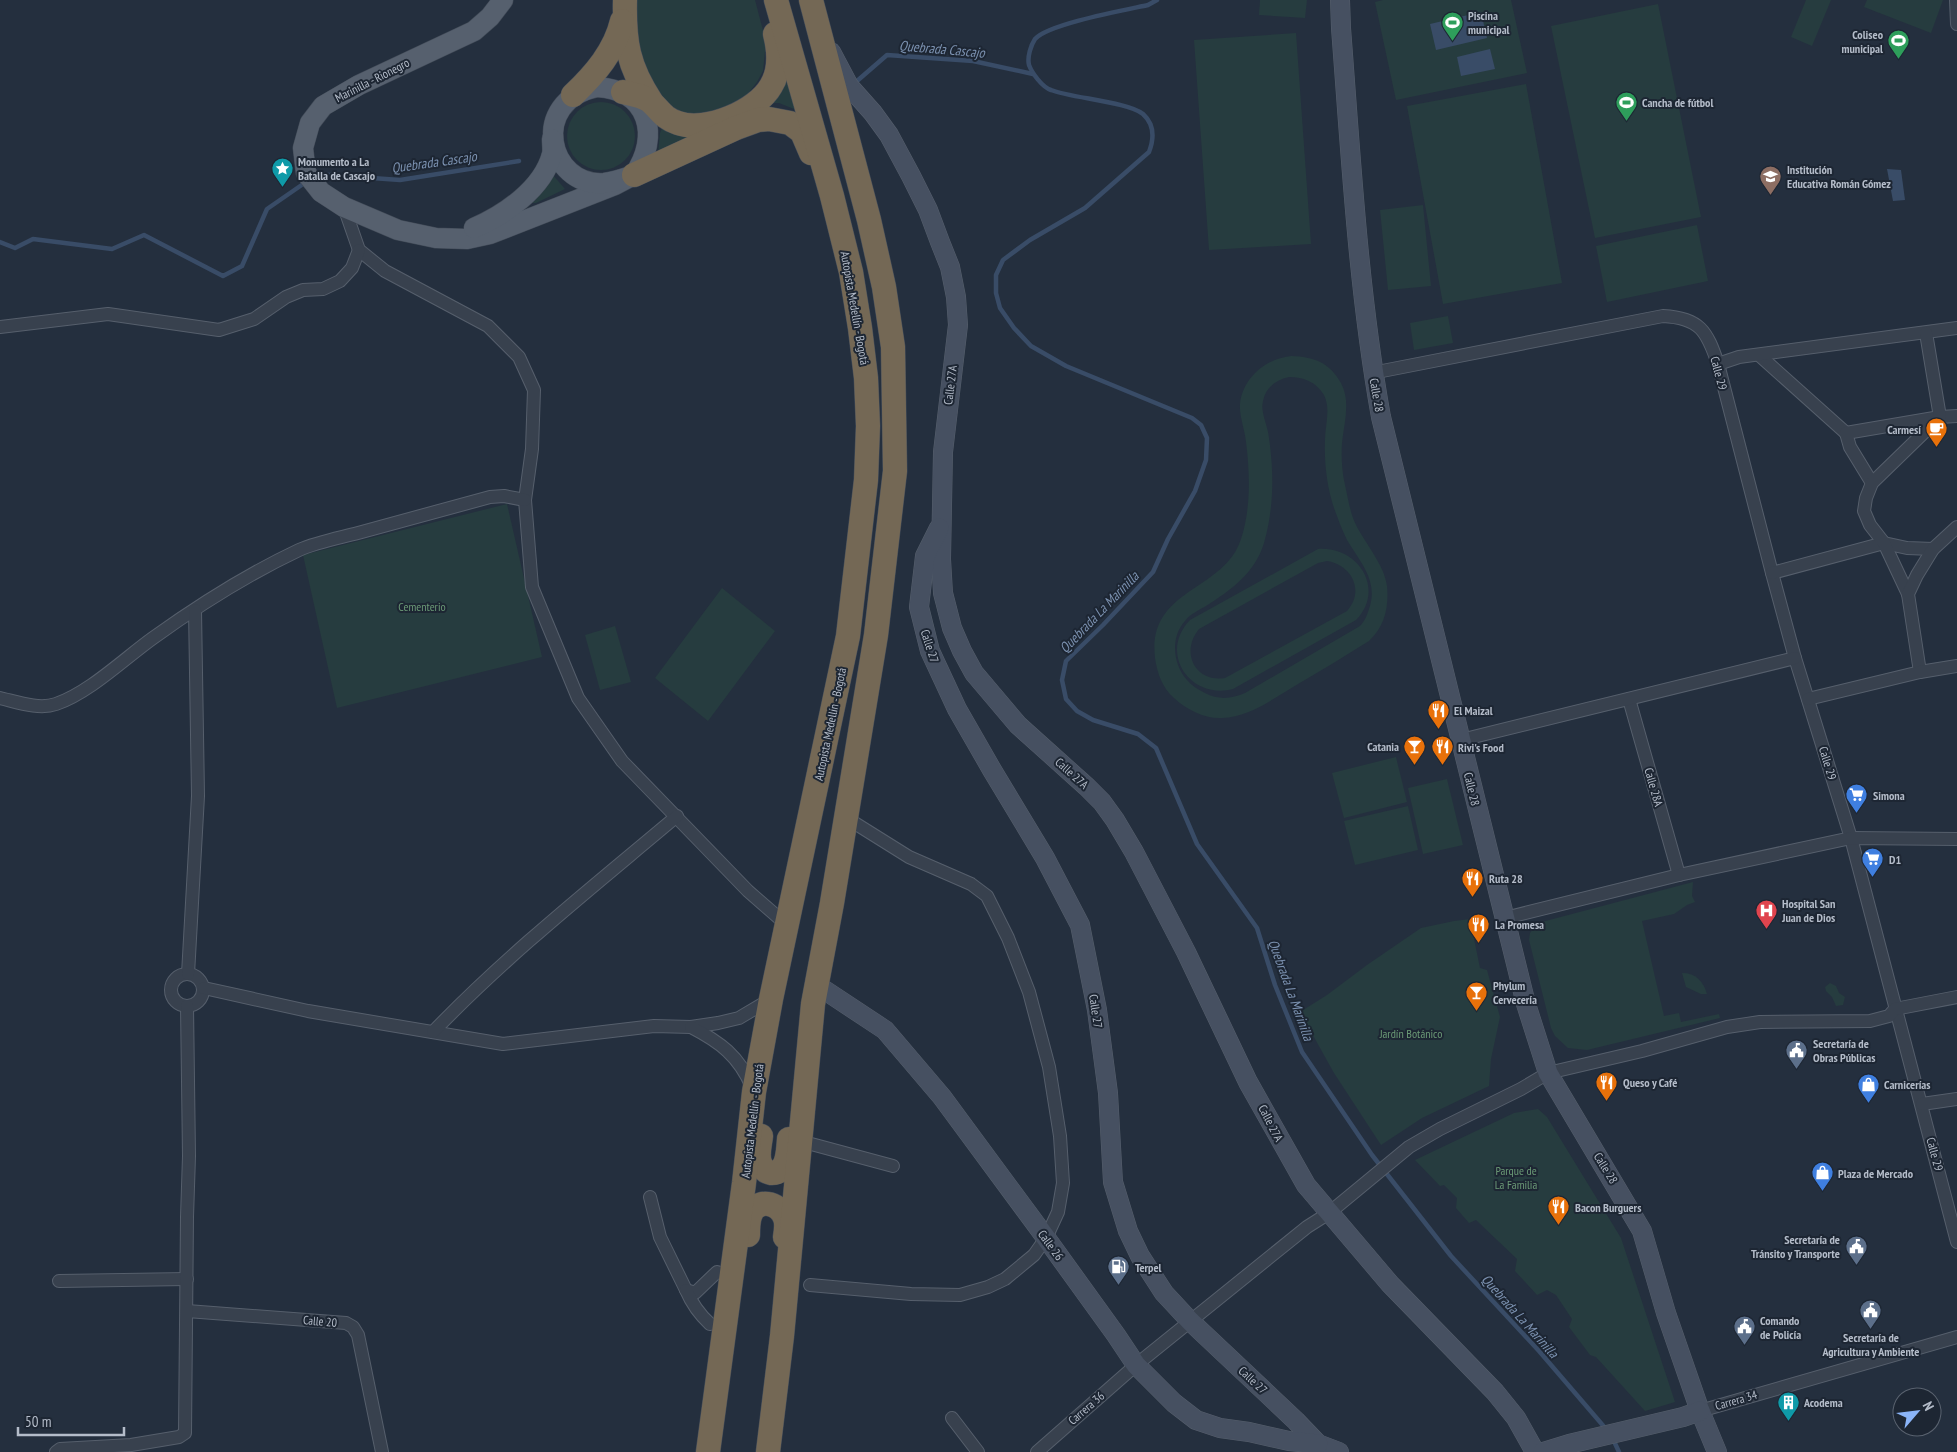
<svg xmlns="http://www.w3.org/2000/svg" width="1957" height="1452" font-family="'PT Sans Narrow',sans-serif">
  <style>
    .green { fill: #263c3f; fill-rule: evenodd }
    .water { fill: #394c67 }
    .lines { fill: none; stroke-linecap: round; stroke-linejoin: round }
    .stream { stroke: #394c67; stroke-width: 4.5 }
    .street-casing { stroke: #565f6c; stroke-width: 14 }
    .secondary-casing { stroke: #565f6c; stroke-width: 20 }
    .primary-casing { stroke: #414a57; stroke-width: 21 }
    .highway-casing { stroke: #434c59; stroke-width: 25 }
    .street { stroke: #38414e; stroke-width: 12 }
    .secondary { stroke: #465061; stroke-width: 19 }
    .primary { stroke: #56606e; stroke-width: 20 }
    .highway { stroke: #746855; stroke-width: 24 }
    .labels { text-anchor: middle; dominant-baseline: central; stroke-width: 4; stroke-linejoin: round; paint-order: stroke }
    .poi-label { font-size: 12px; font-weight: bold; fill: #b4bcc9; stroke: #1d2633; text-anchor: start }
    .street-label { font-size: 12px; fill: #b4bcc9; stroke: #1d2633 }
    .park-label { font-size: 12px; fill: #6b9a76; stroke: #1d2633 }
    .water-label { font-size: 14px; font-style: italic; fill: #7c92b1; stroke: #1d2633 }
  </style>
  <rect width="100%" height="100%" fill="#242f3e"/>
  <!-- green -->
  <g class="green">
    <polygon points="635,0 755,0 766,42 763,71 757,82 747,95 715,115 682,115 661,96 636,55"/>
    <polygon points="1260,0 1307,0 1305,18 1259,15"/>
    <polygon points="1383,0 1511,0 1527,73 1396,100 1375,2"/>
    <polygon points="1806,0 1831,0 1812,46 1791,37"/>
    <polygon points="1867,0 1943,0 1931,33 1864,7"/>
    <polygon points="1658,4 1701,217 1595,238 1551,26"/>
    <polygon points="1296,33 1311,244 1209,250 1194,40"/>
    <polygon points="788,76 796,107 794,109 779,103 770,103"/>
    <polygon points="1526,84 1562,283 1443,304 1407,106"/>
    <circle cx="601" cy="136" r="34"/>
    <polygon points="663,125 687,134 690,139 658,154 660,133"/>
    <polygon points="552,174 565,189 536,203 530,203"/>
    <polygon points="1423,205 1431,286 1388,290 1380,210"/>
    <polygon points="1697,225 1708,281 1607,302 1596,246"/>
    <polygon points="1448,316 1453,343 1414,350 1410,323"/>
    <path d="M1291,356C1314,357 1329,362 1341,383C1351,402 1344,423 1342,443C1341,457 1342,472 1345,485C1348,498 1350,513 1356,525C1365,543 1385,566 1387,586C1389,607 1385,626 1369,641C1345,656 1322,670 1298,684C1274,698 1250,717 1222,718C1205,719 1187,710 1174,698C1163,689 1157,673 1155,658C1147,588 1224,592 1241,539C1251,509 1250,473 1246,442C1245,430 1239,416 1240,404C1243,378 1265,359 1291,356ZM1289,377C1304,377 1316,382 1324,395C1331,409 1325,425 1325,440C1324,462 1327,487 1334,508C1338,519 1342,530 1347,540C1360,562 1379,581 1369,609C1367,615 1365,621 1360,626L1245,693C1232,699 1218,700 1205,693C1199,690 1192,686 1187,680C1173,665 1170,637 1185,621C1190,614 1199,610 1206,606C1231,590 1255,573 1264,543C1274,508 1274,473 1269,438C1268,426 1260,412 1263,401C1266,387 1276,380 1289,377Z"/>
    <polygon points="507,504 542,657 337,708 303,555"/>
    <path d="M1318,549C1358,546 1386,589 1356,620L1233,689C1190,700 1158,653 1190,620ZM1327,561C1352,565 1365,591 1347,611L1225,678C1195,683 1180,652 1199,629L1318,563Z"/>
    <polygon points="722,588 775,631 708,721 655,678"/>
    <polygon points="615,626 631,682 600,690 585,635"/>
    <polygon points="1396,757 1407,802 1344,818 1332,773"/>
    <polygon points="1447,779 1463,845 1423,854 1408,788"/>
    <polygon points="1408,806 1418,850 1355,865 1344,821"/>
    <polygon points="1693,882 1692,896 1695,902 1687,905 1674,914 1642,921 1664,1016 1679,1013 1681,1022 1719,1014 1720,1018 1587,1050 1568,1048 1555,1036 1551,1028 1529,940 1530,933 1538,923"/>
    <polygon points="1470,919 1480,968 1487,970 1500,1017 1491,1059 1489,1086 1422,1118 1381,1145 1334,1073 1300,1012 1327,995 1367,965 1421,928 1454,921"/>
    <path d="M1682,973C1696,973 1703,981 1707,994H1701L1686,987Z"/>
    <polygon points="1830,983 1836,986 1839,993 1845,997 1843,1005 1836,1006 1832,997 1826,991 1825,987"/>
    <polygon points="1538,1109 1547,1117 1621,1238 1675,1402 1645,1411 1596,1357 1590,1355 1569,1327 1572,1319 1556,1295 1547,1290 1537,1295 1515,1271 1517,1259 1476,1220 1469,1223 1456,1208 1457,1198 1444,1185 1440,1186 1415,1160 1514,1113"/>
  </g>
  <!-- water -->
  <g class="water">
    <polygon points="1481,12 1487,38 1436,50 1430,24"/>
    <polygon points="1490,49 1495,69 1461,76 1457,57"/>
    <polygon points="1887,169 1901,170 1905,200 1893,201"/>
  </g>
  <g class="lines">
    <!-- stream -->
    <g class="stream">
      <path d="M1157,0L1148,5C1125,10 1048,24 1035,39C1031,45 1027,57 1029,65C1032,73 1042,87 1051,90C1071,98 1129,102 1143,114C1155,125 1154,139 1149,152L1085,208L1030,240L1003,260L996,275V293L1000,308L1014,328L1031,346L1066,366L1192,418L1201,425L1207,438L1206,460L1195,491L1168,539L1153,572L1103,625L1066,661L1062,680L1066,699L1077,711L1093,720L1138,734L1156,748L1197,844L1257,928L1275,985L1302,1052L1372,1155L1451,1256L1539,1351L1606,1429"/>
      <polyline points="857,81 887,55 973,61 1033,74"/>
      <polyline points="316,174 400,180 519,161"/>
      <polyline points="0,242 15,248 33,239 112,249 144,235 223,276 242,266 267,209 306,182"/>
      <polyline points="1612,1437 1619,1452"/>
    </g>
    <defs>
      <g id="street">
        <polyline points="1956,0 1957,24"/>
        <polyline points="344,207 359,250 385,271 488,326 519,357 534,390 532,449 525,500 532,587 578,698 622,761 748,891 787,925"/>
        <polyline points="0,327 108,314 219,330 254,319 286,297 303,290 323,289 340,281 352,268 359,250"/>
        <polyline points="1759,355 1846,433"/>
        <polyline points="1718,364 1739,357 1957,328"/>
        <path d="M1372,373L1663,316C1700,318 1707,331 1718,364L1772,573L1795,658L1851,838L1957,1242"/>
        <polyline points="1872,483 1850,447 1846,433 1940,417 1957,416"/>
        <polyline points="1772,573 1884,543 1907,548 1933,549"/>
        <polyline points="1908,594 1884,543 1870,525 1864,511 1866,498 1872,483 1940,417 1926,333"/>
        <polyline points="1920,672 1908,594 1917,575 1933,549 1957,527"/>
        <path d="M0,698C17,702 39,710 56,704C89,693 125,658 153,638C199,605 248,574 299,550C317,542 339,538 358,533C402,521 446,509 490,497L504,496L525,500"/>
        <polyline points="1629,699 1679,875"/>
        <polyline points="1808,699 1920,672 1957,666"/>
        <polyline points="1461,740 1795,658"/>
        <polyline points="1505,918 1679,875 1851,838 1957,839"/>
        <circle cx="187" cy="990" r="16"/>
        <polyline points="188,974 198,796 195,610"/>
        <polyline points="204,988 308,1011 503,1044 654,1026 691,1027 718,1023 739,1018 771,999"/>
        <path d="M691,1027C720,1042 739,1056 752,1087"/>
        <path d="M433,1032C508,954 594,886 677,816"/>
        <polyline points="1922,1104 1957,1099"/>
        <polyline points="800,1141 893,1166"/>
        <polyline points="650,1197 660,1237 686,1290 695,1293 717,1272"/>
        <polyline points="59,1281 187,1279"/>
        <polyline points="810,1285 911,1294 960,1295 988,1287 1005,1279 1034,1255 1046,1238 1058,1212 1063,1183 1060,1136 1049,1067 1029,992 1008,938 987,896 971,884 909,857 845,817"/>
        <path d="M686,1290C692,1304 699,1314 710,1324"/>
        <polyline points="187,1311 346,1323 353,1327 358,1335 382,1452"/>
        <polyline points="1700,1411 1957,1337"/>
        <polyline points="952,1418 978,1452"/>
        <polyline points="56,1452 60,1449 131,1445 179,1437 185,1433 187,1217 189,1156 187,1006"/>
        <polyline points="1037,1452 1136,1365 1307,1227 1329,1213 1409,1147 1440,1129 1521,1089 1548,1073 1642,1051 1727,1027 1760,1022 1870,1021 1889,1016 1895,1009 1957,997"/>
      </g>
      <g id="secondary">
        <path d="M1340,0L1341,28C1351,158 1358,289 1381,417L1526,1004L1548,1073L1642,1231L1666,1313L1700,1411L1717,1452"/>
        <polyline points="831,52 849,86 873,113 889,135 911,176 928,210 940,242 950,267 956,297 958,325 943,452 941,559 943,593 952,628 962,651 974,673 1018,725 1087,787 1102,802 1115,820 1134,852 1186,952 1248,1082 1306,1185 1390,1284 1495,1392 1516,1418 1535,1452"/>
        <polyline points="939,528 925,556 919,607 930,651 957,709 992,770 1045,858 1080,925 1097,1010 1108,1093 1113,1182 1128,1231 1140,1256 1164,1293 1190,1321 1296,1421 1318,1444 1339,1452"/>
        <polyline points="817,985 885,1030 942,1097 1046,1238 1116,1335 1136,1365 1174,1403 1196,1420 1220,1428 1249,1432 1289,1441 1318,1444"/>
        <polyline points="1543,1452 1569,1444 1683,1417 1700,1411"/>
      </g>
      <g id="primary">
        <polyline points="503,0 490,17 474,31 359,85 323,106 310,123 303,148 306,173 321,192 344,207 398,230 436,238 467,239 490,234 615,185 634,175"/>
        <path d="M597,87C649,90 661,136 634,175C625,178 614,182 604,183C548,187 528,101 597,87Z"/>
        <path d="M474,228C504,215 543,189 552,154C553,150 552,144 552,139"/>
      </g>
      <g id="highway">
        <path d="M625,0C624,42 628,66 651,101"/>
        <path d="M623,92C632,94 644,96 651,102C661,111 663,118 678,123C706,133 757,111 771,86C781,70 779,50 775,34"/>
        <path d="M573,95C595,74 615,51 622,21"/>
        <polyline points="634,175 736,128 758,120 769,119 790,123 802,132 811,153"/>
        <path d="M761,1136C760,1145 757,1154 760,1163C762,1168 766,1172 771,1173C788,1174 788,1151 789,1139"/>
        <path d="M748,1235C748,1229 748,1222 750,1216C756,1197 779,1202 785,1218C787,1224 786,1231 785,1237"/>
        <polyline points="708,1452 744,1183 754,1092 771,999 848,636 866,480 868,426 866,378 860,328 851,272 832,196 776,0"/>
        <polyline points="768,1452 782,1336 813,1004 832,903 876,635 895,471 893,347 884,287 869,220 811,0"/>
      </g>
    </defs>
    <!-- street casing -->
    <use href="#street" class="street-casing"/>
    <!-- secondary casing -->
    <use href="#secondary" class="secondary-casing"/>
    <!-- primary casing -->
    <use href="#primary" class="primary-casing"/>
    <!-- highway casing -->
    <use href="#highway" class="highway-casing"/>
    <!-- street -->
    <use href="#street" class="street"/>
    <!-- secondary -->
    <use href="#secondary" class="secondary"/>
    <!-- primary -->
    <use href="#primary" class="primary"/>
    <!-- highway -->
    <use href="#highway" class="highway"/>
  </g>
  <!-- icons -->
  <defs>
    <symbol id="stadium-pin" viewBox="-11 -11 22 30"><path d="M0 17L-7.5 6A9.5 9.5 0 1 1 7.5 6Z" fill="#2e9e5b" stroke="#1d2633"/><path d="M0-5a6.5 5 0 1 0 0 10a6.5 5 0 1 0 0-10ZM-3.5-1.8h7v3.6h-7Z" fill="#fff"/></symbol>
    <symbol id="sight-pin" viewBox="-11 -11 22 30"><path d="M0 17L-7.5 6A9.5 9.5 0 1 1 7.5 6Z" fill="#0f9aa8" stroke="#1d2633"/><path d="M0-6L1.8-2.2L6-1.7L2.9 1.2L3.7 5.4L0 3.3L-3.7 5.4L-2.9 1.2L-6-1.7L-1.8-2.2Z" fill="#fff"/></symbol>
    <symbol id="school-pin" viewBox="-11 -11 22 30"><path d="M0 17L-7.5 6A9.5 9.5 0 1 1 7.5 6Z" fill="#8d6e63" stroke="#1d2633"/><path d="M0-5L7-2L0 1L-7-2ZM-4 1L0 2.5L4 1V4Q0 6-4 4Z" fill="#fff"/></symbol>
    <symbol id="cafe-pin" viewBox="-11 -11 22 30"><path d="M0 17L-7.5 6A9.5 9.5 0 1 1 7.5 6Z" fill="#e8710a" stroke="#1d2633"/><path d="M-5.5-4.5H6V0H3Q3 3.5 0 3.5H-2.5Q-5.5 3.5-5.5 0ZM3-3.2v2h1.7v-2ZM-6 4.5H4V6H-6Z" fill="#fff"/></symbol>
    <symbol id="restaurant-pin" viewBox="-11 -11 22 30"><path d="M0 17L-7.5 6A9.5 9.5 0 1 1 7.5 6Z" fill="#e8710a" stroke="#1d2633"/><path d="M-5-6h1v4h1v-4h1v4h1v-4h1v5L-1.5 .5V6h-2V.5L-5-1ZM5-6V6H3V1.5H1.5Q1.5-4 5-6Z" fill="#fff"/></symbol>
    <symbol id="bar-pin" viewBox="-11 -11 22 30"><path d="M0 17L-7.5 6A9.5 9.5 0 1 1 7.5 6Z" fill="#e8710a" stroke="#1d2633"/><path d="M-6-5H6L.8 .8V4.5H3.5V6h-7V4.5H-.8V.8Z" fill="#fff"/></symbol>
    <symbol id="supermarket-pin" viewBox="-11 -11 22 30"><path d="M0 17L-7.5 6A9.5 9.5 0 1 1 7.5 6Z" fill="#3f7fe0" stroke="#1d2633"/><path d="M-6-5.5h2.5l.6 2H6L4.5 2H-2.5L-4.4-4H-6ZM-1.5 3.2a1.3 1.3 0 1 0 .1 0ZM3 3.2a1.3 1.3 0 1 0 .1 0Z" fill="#fff"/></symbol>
    <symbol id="hospital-pin" viewBox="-11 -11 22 30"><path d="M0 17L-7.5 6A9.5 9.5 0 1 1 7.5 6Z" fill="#e0444e" stroke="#1d2633"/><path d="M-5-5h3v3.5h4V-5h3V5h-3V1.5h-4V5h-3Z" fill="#fff"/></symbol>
    <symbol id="civic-pin" viewBox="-11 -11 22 30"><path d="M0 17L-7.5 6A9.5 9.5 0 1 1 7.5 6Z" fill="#5c6f8a" stroke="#1d2633"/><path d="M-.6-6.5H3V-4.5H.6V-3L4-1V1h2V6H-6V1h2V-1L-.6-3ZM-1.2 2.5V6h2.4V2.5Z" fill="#fff"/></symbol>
    <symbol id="shop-pin" viewBox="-11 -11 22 30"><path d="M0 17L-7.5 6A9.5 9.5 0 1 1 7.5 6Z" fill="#3f7fe0" stroke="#1d2633"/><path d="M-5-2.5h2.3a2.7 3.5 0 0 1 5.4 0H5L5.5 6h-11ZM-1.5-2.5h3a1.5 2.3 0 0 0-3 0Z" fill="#fff"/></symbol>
    <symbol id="fuel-pin" viewBox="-11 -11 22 30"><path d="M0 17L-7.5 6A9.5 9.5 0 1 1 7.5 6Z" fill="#5c6f8a" stroke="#1d2633"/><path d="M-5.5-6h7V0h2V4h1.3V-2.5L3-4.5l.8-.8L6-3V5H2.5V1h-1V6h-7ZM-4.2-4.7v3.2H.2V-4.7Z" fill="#fff"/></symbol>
    <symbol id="building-pin" viewBox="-11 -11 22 30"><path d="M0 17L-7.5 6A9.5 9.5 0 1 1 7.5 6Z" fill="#0f9aa8" stroke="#1d2633"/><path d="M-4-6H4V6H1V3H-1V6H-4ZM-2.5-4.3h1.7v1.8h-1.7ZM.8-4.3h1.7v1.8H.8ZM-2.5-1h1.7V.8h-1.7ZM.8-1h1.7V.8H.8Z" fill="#fff"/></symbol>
  </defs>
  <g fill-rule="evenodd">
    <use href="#stadium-pin" x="1440" y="10" width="25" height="34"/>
    <use href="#stadium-pin" x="1886" y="28" width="25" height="34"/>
    <use href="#stadium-pin" x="1614" y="90" width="25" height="34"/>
    <use href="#sight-pin" x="270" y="156" width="25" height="34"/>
    <use href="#school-pin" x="1758" y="164" width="25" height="34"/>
    <use href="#cafe-pin" x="1924" y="416" width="25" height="34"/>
    <use href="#restaurant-pin" x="1426" y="698" width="25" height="34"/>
    <use href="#bar-pin" x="1402" y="734" width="25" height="34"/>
    <use href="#restaurant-pin" x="1430" y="734" width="25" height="34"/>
    <use href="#supermarket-pin" x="1844" y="782" width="25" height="34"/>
    <use href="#supermarket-pin" x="1860" y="846" width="25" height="34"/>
    <use href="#restaurant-pin" x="1460" y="866" width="25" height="34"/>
    <use href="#hospital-pin" x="1754" y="898" width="25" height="34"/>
    <use href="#restaurant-pin" x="1466" y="912" width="25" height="34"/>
    <use href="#bar-pin" x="1464" y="980" width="25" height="34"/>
    <use href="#civic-pin" x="1784" y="1038" width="25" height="34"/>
    <use href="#restaurant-pin" x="1594" y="1070" width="25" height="34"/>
    <use href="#shop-pin" x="1856" y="1072" width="25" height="34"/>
    <use href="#shop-pin" x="1810" y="1160" width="25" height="34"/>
    <use href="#restaurant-pin" x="1546" y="1194" width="25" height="34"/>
    <use href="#civic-pin" x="1844" y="1234" width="25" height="34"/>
    <use href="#fuel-pin" x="1106" y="1254" width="25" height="34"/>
    <use href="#civic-pin" x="1858" y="1298" width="25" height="34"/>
    <use href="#civic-pin" x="1732" y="1314" width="25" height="34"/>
    <use href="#building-pin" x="1776" y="1390" width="25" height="34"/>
  </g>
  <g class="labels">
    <!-- poi labels -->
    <g class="poi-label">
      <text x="1468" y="15">Piscina<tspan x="1468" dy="14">municipal</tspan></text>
      <text x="1883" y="34" text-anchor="end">Coliseo<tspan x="1883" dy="14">municipal</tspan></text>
      <text x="1642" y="102">Cancha de fútbol</text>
      <text x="298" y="161">Monumento a La<tspan x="298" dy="14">Batalla de Cascajo</tspan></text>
      <text x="1787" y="169">Institución<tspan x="1787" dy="14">Educativa Román Gómez</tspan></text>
      <text x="1921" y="429" text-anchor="end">Carmesí</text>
      <text x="1454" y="710">El Maizal</text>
      <text x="1399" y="746" text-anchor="end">Catania</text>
      <text x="1458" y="747">Rivi's Food</text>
      <text x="1873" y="795">Simona</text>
      <text x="1889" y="859">D1</text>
      <text x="1489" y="878">Ruta 28</text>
      <text x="1782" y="903">Hospital San<tspan x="1782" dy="14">Juan de Dios</tspan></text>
      <text x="1495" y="924">La Promesa</text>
      <text x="1493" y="985">Phylum<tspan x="1493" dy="14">Cervecería</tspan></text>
      <text x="1813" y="1043">Secretaría de<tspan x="1813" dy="14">Obras Públicas</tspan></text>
      <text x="1623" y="1082">Queso y Café</text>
      <text x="1884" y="1084">Carnicerías</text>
      <text x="1838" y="1173">Plaza de Mercado</text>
      <text x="1575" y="1207">Bacon Burguers</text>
      <text x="1840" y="1239" text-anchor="end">Secretaría de<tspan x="1840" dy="14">Tránsito y Transporte</tspan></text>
      <text x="1135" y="1267">Terpel</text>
      <text x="1760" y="1320">Comando<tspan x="1760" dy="14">de Policía</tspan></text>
      <text x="1871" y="1337" text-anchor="middle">Secretaría de<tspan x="1871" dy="14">Agricultura y Ambiente</tspan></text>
      <text x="1804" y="1402">Acodema</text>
    </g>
    <!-- street labels -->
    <g class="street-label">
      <text transform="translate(372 80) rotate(-27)">Marinilla - Rionegro</text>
      <text transform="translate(855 308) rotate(80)">Autopista Medellín - Bogotá</text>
      <text transform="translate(1719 373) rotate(75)">Calle 29</text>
      <text transform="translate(950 385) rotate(-83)">Calle 27A</text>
      <text transform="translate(1377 395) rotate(80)">Calle 28</text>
      <text transform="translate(930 646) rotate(72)">Calle 27</text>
      <text transform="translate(830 724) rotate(-78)">Autopista Medellín - Bogotá</text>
      <text transform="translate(1828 763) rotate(73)">Calle 29</text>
      <text transform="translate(1072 773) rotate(42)">Calle 27A</text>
      <text transform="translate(1654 787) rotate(74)">Calle 28A</text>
      <text transform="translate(1472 789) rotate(77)">Calle 28</text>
      <text transform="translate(1096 1011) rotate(81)">Calle 27</text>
      <text transform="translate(752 1121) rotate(-83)">Autopista Medellín - Bogotá</text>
      <text transform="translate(1271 1123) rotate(63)">Calle 27A</text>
      <text transform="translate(1935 1154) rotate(75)">Calle 29</text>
      <text transform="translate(1606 1168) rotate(58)">Calle 28</text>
      <text transform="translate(1051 1245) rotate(54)">Calle 26</text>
      <text transform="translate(320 1321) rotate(5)">Calle 20</text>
      <text transform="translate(1253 1380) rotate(43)">Calle 27</text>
      <text transform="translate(1736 1400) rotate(-16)">Carrera 34</text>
      <text transform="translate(1086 1408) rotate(-41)">Carrera 36</text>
    </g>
    <!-- park labels -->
    <g class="park-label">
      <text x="422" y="606">Cementerio</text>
      <text x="1411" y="1033">Jardín Botánico</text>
      <text x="1516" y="1170">Parque de<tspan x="1516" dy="14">La Familia</tspan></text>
    </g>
    <!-- water labels -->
    <g class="water-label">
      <text transform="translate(942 49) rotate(5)">Quebrada Cascajo</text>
      <text transform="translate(434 162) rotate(-8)">Quebrada Cascajo</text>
      <text transform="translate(1099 612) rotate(-46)">Quebrada La Marinilla</text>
      <text transform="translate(1291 990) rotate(70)">Quebrada La Marinilla</text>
      <text transform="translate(1520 1316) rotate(48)">Quebrada La Marinilla</text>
    </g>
  </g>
  <!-- north arrow -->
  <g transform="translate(1917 1412) rotate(62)"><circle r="24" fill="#1d2633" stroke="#59626f"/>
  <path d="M0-4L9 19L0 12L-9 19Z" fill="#8ab4f8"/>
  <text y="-8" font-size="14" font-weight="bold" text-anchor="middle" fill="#b4bcc9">N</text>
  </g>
  <!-- scale -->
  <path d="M18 1427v8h106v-8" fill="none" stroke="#b4bcc9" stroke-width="2.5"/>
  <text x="25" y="1427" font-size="15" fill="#b4bcc9" stroke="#1d2633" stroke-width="4" paint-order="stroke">50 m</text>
</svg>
